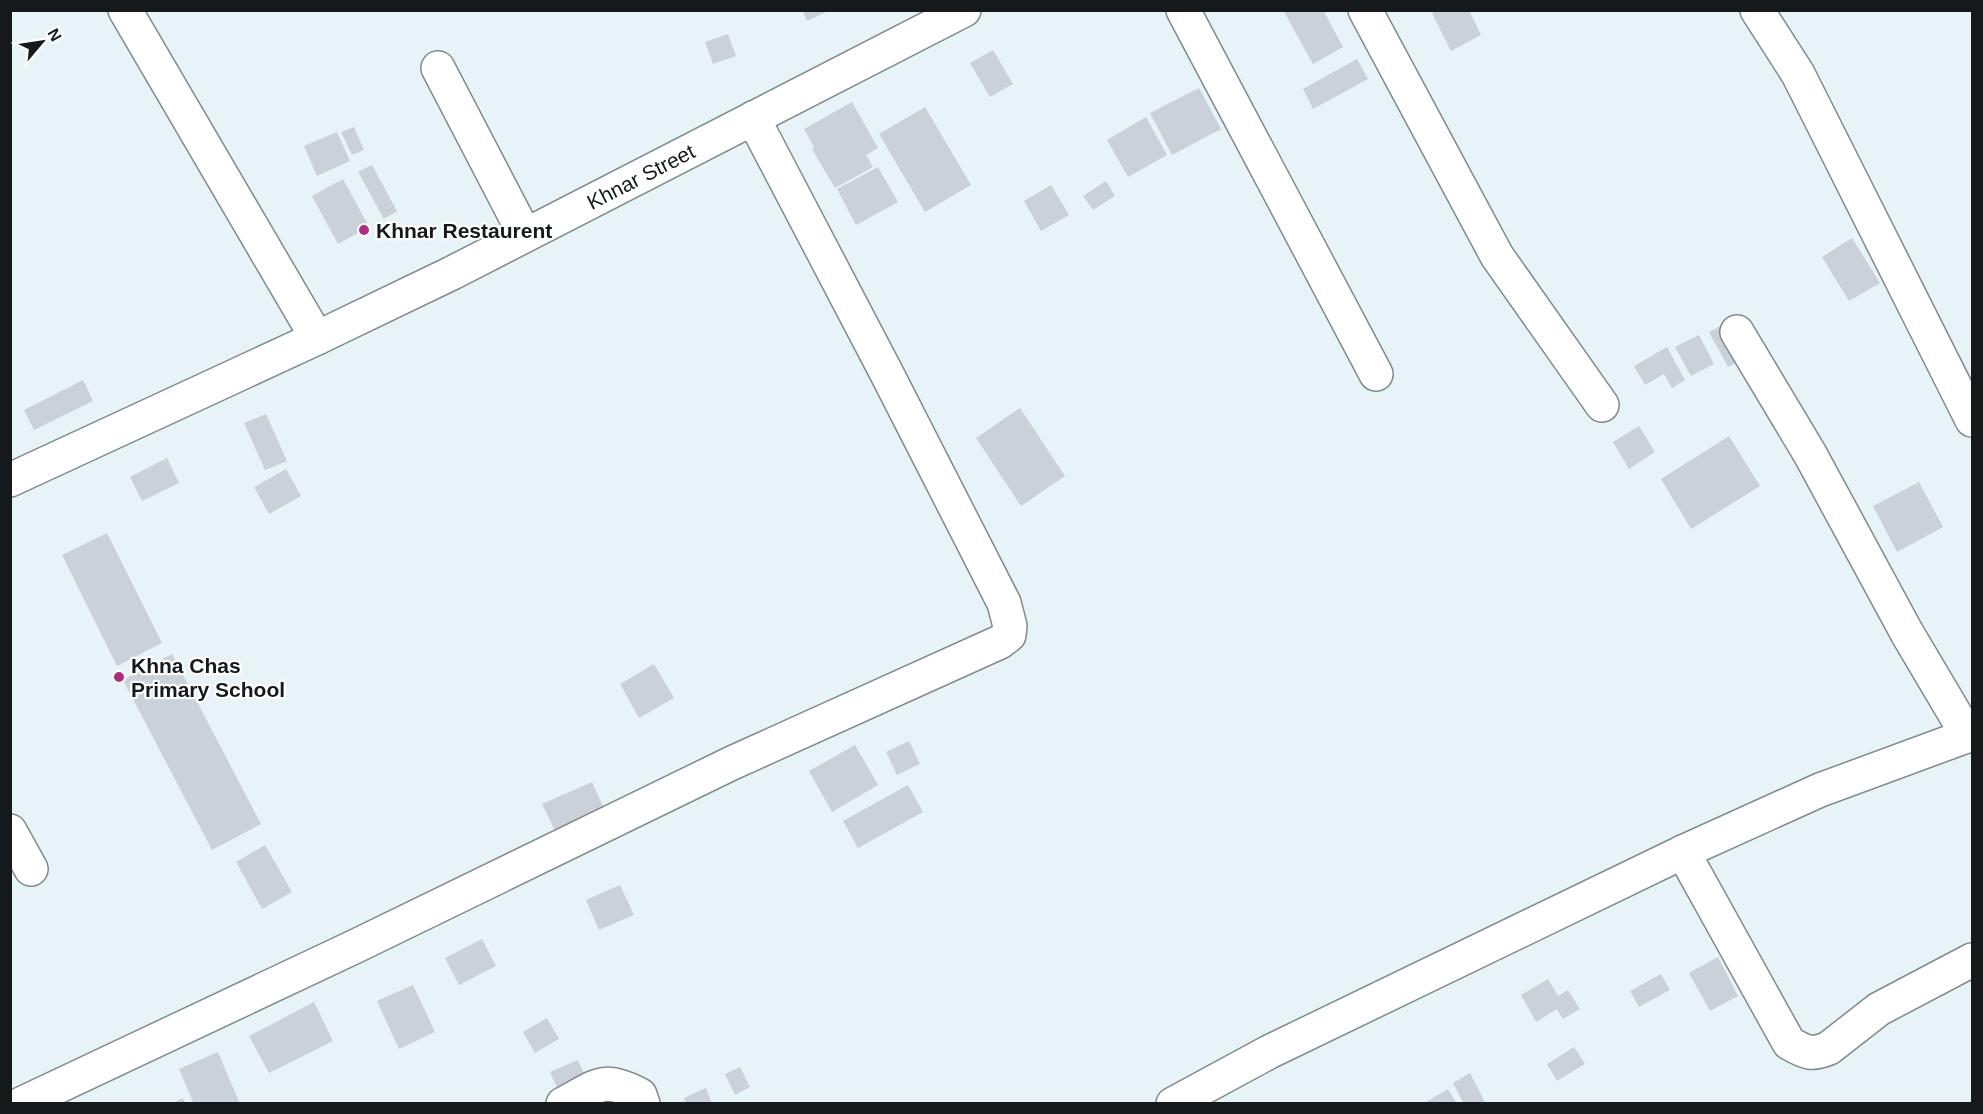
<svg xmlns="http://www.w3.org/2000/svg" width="1983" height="1114" font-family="Helvetica,sans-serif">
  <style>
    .building { fill: #cad1d9 }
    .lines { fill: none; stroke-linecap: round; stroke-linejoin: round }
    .minor-casing { stroke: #808a8e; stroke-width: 36 }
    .minor { stroke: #fff; stroke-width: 33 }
    .poi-dot { fill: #ad2e7c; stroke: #fff; stroke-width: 2 }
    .labels { text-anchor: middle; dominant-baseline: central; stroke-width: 4.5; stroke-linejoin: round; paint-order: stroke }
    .street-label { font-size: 21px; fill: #15191b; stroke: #fff }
    .poi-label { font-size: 21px; font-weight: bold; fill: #15191b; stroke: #fff; text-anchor: start }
  </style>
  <rect width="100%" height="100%" fill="#e8f3f8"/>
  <!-- building -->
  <g class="building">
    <polygon points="802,10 830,10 807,21"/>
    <polygon points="1283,10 1323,10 1343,47 1313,64"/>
    <polygon points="1437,10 1469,10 1481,35 1451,51 1432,13"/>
    <polygon points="728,34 736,56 713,64 705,42"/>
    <polygon points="993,50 1013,84 990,97 970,63"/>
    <polygon points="1357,59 1368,79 1313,109 1303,89"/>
    <polygon points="1199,88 1221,129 1172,155 1150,113"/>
    <polygon points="852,102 878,148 866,155 873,167 835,188 812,149 814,147 804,129"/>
    <polygon points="925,107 971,185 925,212 879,134"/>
    <polygon points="1146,117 1167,155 1128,177 1107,140"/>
    <polygon points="354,127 364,150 352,155 341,132"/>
    <polygon points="337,132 350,161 317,176 304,146"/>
    <polygon points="372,165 397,211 384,219 358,172"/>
    <polygon points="878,167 898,202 856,225 837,189"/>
    <polygon points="343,179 369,227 338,244 312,196"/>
    <polygon points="1106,181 1115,196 1093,210 1083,196"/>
    <polygon points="1051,185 1069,215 1041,231 1024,201"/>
    <polygon points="1852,238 1880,283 1849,301 1822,257"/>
    <polygon points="1730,321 1749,356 1728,367 1709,332"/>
    <polygon points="1699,335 1714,364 1691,376 1675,347"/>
    <polygon points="1667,347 1685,380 1672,388 1664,374 1645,385 1634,366"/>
    <polygon points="83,380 93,401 34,430 24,410"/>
    <polygon points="1020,408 1065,476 1021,506 976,438"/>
    <polygon points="266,414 287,461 265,470 244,423"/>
    <polygon points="1639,426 1655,452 1629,469 1613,442"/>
    <polygon points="1729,436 1760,486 1691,529 1661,479"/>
    <polygon points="167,458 179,483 142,501 130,477"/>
    <polygon points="286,469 301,496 269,514 254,487"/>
    <polygon points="1919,482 1943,527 1897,552 1873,506"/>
    <polygon points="107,533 162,643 117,666 62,555"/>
    <polygon points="172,654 261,824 212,850 123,680"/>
    <polygon points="654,664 674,698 639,718 620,684"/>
    <polygon points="909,741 920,764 897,775 886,752"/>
    <polygon points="855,745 878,785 832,812 809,771"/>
    <polygon points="592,782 606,813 557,835 542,804"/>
    <polygon points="908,785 923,812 858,848 843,821"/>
    <polygon points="265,845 292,892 262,909 236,862"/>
    <polygon points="620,885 634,915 599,930 586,900"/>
    <polygon points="482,939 496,966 459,985 445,958"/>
    <polygon points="1718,957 1738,996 1710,1011 1689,973"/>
    <polygon points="1661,974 1670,990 1639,1007 1630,991"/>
    <polygon points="1548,979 1558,996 1568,990 1580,1009 1563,1019 1557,1009 1536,1022 1521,995"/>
    <polygon points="413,985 435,1032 399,1049 377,1001"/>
    <polygon points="314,1002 333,1041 269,1073 249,1036"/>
    <polygon points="547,1018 559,1039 535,1053 523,1032"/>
    <polygon points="1574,1047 1585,1064 1557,1081 1547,1064"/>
    <polygon points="218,1052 240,1104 194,1104 179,1069"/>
    <polygon points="578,1060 589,1085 561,1097 550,1072"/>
    <polygon points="740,1067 750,1087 735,1095 725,1074"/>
    <polygon points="1470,1073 1486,1104 1464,1104 1453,1083"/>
    <polygon points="706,1088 712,1104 686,1104 684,1098"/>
    <polygon points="1448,1089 1457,1104 1423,1104"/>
    <polygon points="183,1098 185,1104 171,1104"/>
  </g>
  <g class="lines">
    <defs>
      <g id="minor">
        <polyline points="125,10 317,338"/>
        <polyline points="1183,10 1376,374"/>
        <polyline points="1365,10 1497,256 1602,405"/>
        <polyline points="1757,10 1798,74 1972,420"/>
        <polyline points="438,68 525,235"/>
        <polyline points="1737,332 1810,454 1907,633 1968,736"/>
        <path id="s1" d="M10,480L317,338L452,273L964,10"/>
        <polyline points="10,831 31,869"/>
        <path d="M1683,852L1789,1043C1805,1052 1811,1056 1829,1048L1879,1009L1972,960"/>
        <polyline points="21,1104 356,946 732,763 1000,642 1009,635 1010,626 1004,603 886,372 753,118"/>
        <path d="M563,1104C598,1086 602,1075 640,1095L643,1104"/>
        <polyline points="1173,1104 1269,1052 1683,852 1820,790 1972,734"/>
      </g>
    </defs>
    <!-- minor casing -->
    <use href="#minor" class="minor-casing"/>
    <!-- minor -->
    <use href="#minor" class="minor"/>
  </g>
  <!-- markers -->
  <g class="poi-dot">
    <circle cx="364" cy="230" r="6"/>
    <circle cx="119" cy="677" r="6"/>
  </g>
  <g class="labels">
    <!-- street labels -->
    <g class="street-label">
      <text stroke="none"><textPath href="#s1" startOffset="700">Khnar Street</textPath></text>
    </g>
    <!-- poi labels -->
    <g class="poi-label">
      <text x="376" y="230">Khnar Restaurent</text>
      <text x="131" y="665">Khna Chas<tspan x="131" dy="24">Primary School</tspan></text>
    </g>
  </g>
  <!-- border -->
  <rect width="1983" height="1114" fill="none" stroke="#15191b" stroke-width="24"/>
  <!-- north arrow -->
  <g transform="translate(42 42) rotate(61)" stroke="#ffffff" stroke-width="4.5" paint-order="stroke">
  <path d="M0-4.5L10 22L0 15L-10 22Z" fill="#15191b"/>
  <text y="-9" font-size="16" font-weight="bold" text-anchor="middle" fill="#15191b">N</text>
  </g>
</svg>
